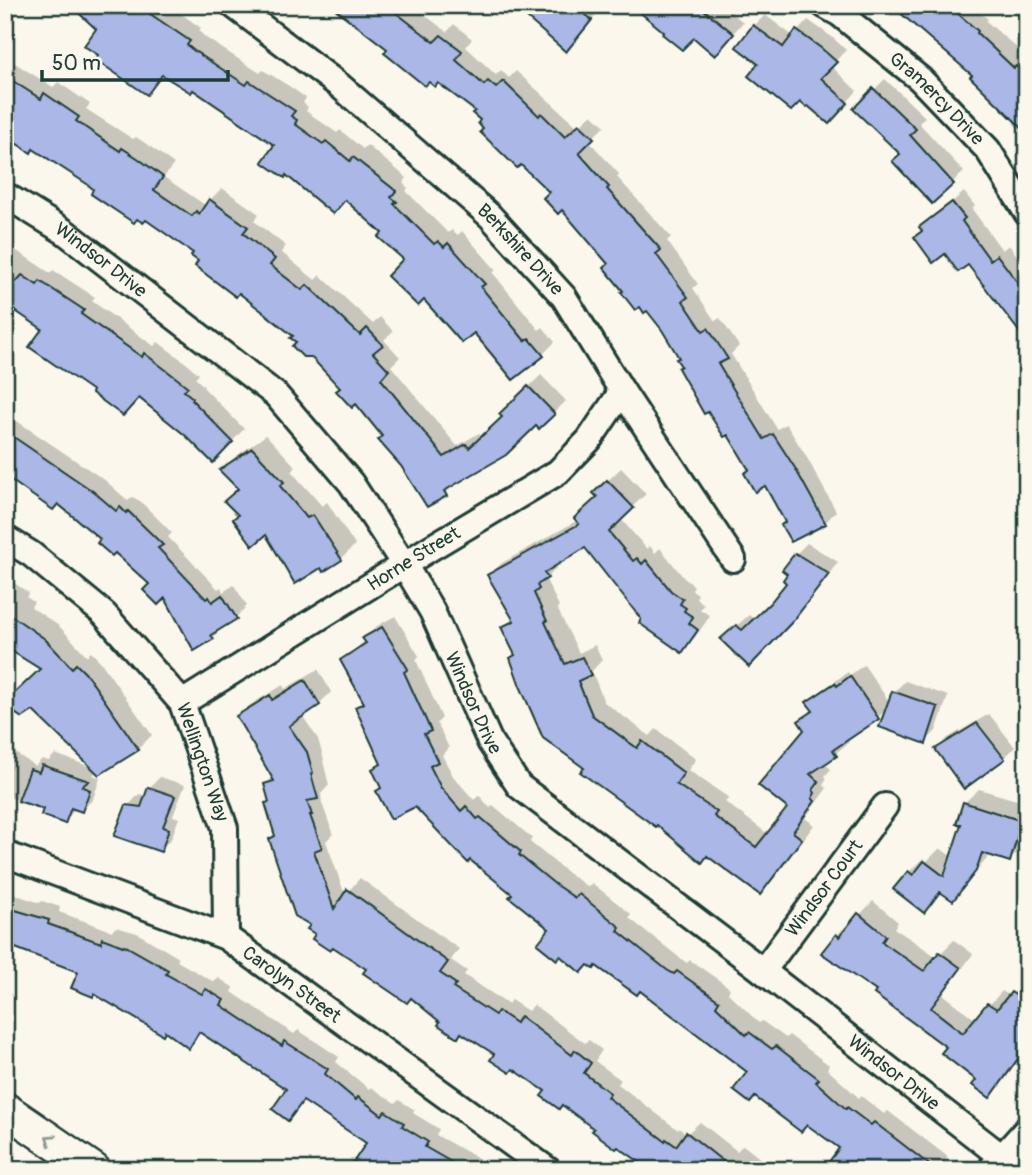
<svg xmlns="http://www.w3.org/2000/svg" width="1032" height="1175" font-family="Pangolin,sans-serif">
  <style>
    .shadow { fill: #0003 }
    .building { fill: #aab7e7; stroke: #1f3d34; stroke-width: 2 }
    .lines { fill: none; stroke-linecap: round; stroke-linejoin: round }
    .minor-casing { stroke: #1f3d34; stroke-width: 30 }
    .major-casing { stroke: #1f3d34; stroke-width: 37 }
    .minor { stroke: #fbf7ec; stroke-width: 24 }
    .major { stroke: #fbf7ec; stroke-width: 32 }
    .oneway { stroke: #8d9a90 }
    .labels { text-anchor: middle; dominant-baseline: central; stroke-width: 6; stroke-linejoin: round; paint-order: stroke }
    .street-label { font-size: 19px; fill: #1f3d34; stroke: #fbf7ec }
  </style>
  <rect width="100%" height="100%" fill="#fbf7ec"/>
  <filter id="ink" filterUnits="userSpaceOnUse"><feTurbulence type="fractalNoise" baseFrequency=".0143" numOctaves="2"/><feDisplacementMap in="SourceGraphic" scale="14" xChannelSelector="R" yChannelSelector="G"/><feConvolveMatrix kernelMatrix="1 2 1 2 8 2 1 2 1" color-interpolation-filters="sRGB"/></filter>
  <g filter="url(#ink)">
    <!-- shadow -->
    <g class="shadow">
      <polygon points="55,5 70,5 62,12"/>
      <polygon points="73,5 169,5 201,28 199,31 206,38 260,73 263,70 289,86 306,98 303,103 308,107 306,111 337,133 340,130 363,149 367,145 407,178 403,183 408,188 406,191 448,233 452,230 458,235 462,231 496,270 493,273 539,330 543,327 555,342 543,354 475,330 405,259 384,233 346,199 277,145 193,88 164,74 147,92 98,28"/>
      <polygon points="321,5 412,5 447,32 454,24 472,39 466,47 496,75 501,70 509,78 516,71 578,127 592,114 605,126 589,141 619,174 617,177 671,237 667,241 698,284 693,288 715,321 720,318 739,346 731,354 777,429 786,424 806,456 836,511 825,523 787,521 765,484 750,469 683,366 681,357 648,309 625,291 610,264 551,192 485,129 477,110 438,81 429,79 336,8 335,9 329,6 326,9"/>
      <polygon points="540,5 598,5 602,8 566,49"/>
      <polygon points="634,5 722,5 743,22 725,43 667,32"/>
      <polygon points="891,5 971,5 988,19 986,21 1027,57 1027,139 1013,123 1016,120 974,75"/>
      <polygon points="765,15 793,36 808,20 832,37 846,50 831,66 857,91 840,110 760,63 754,26"/>
      <polygon points="5,57 53,87 58,82 90,104 86,109 133,139 136,137 151,147 174,164 164,177 205,205 222,188 259,214 254,221 286,246 281,252 315,280 320,275 373,324 380,317 393,331 384,340 400,357 391,366 457,446 479,433 482,438 505,417 501,414 541,375 566,401 539,427 536,424 457,482 445,494 385,436 342,387 298,342 296,335 200,260 195,252 34,147 5,134"/>
      <polygon points="885,79 925,117 919,123 964,172 932,201 902,154 855,109"/>
      <polygon points="964,192 975,206 972,209 1002,250 1009,245 1027,269 1027,338 969,263 946,251 922,227"/>
      <polygon points="5,243 50,273 53,270 95,297 92,301 154,346 158,342 186,363 199,374 195,378 204,386 203,387 244,429 225,449 187,435 140,396 5,302"/>
      <polygon points="5,413 106,481 128,501 132,497 140,501 172,533 168,537 218,589 221,587 223,592 234,585 247,606 236,617 223,626 213,638 58,502 5,474"/>
      <polygon points="266,435 296,467 292,472 322,506 327,502 355,545 341,559 267,532 240,514 239,488 222,470 235,457"/>
      <polygon points="621,468 646,494 620,518 647,549 650,546 655,553 660,548 684,578 694,586 692,590 698,594 696,598 704,604 700,609 710,616 695,637 682,650 644,619 586,545 558,562 559,564 546,580 559,606 557,608 579,653 595,645 602,660 592,671 604,702 650,736 656,729 696,759 688,770 729,798 725,802 768,834 789,808 806,730 800,722 813,708 809,703 822,690 848,672 850,675 864,665 890,703 894,692 905,681 948,696 936,731 925,742 888,708 878,717 847,739 849,742 824,763 831,769 825,776 827,779 823,785 827,788 805,818 814,825 773,880 760,892 708,855 657,823 586,768 517,654 504,627 514,617 489,575 502,563 578,520 599,497 595,493"/>
      <polygon points="807,543 838,562 804,607 749,665 734,628 749,615 755,620 773,602 788,582 796,554"/>
      <polygon points="5,577 29,593 26,597 34,602 31,607 59,626 87,656 91,652 100,661 152,735 138,749 97,771 93,775 100,778 93,799 82,810 76,808 64,822 46,808 5,796 5,746 35,766 42,759 49,761 55,754 94,768 42,669 5,645"/>
      <polygon points="395,616 419,656 416,660 442,718 437,723 449,748 442,755 453,776 474,800 479,795 490,808 493,805 532,838 530,842 568,873 588,887 592,883 631,914 629,918 680,958 687,963 690,960 730,988 728,993 759,1023 762,1021 786,1038 789,1035 829,1065 827,1069 859,1098 861,1096 884,1114 888,1111 948,1157 938,1170 841,1170 842,1148 749,1072 641,989 551,929 515,893 416,805 382,787 374,770 382,761 357,707 365,699 342,660 366,640 365,638 377,626"/>
      <polygon points="318,669 331,692 319,704 302,715 318,739 324,760 323,761 329,785 321,794 322,803 333,834 326,841 345,895 360,878 459,949 451,960 467,971 464,975 508,1004 511,1000 528,1011 534,1005 585,1043 589,1040 602,1050 595,1061 621,1080 618,1084 678,1130 679,1128 687,1134 700,1122 737,1151 743,1145 775,1170 654,1170 497,1054 443,1022 411,996 317,934 271,839 276,834 267,803 270,800 266,784 273,777 238,717 250,705 283,685 285,689"/>
      <polygon points="989,714 1015,747 1004,758 937,749 948,738"/>
      <polygon points="160,777 185,785 173,816 179,818 171,839 160,850 128,806 139,794 147,796 149,788"/>
      <polygon points="979,789 1027,803 1027,836 1024,845 1010,860 991,854 953,898 942,891 923,910 909,872 923,858 927,861 940,848 952,857 963,823 964,803"/>
      <polygon points="5,891 40,903 42,901 60,907 59,912 112,931 116,927 137,933 179,958 177,961 214,982 219,978 234,988 232,992 294,1034 298,1030 339,1057 336,1062 369,1089 371,1087 395,1103 399,1100 415,1110 413,1113 439,1129 436,1135 474,1156 489,1167 489,1170 350,1170 368,1143 305,1100 288,1119 289,1089 202,1032 188,1047 80,971 5,943"/>
      <polygon points="873,901 898,922 894,928 937,957 954,940 973,954 943,994 976,1020 1002,991 1010,996 1027,981 1027,1053 1025,1052 1003,1082 990,1096 948,1046 878,990 837,935 850,922 852,923"/>
    </g>
    <!-- building -->
    <g class="building">
      <polygon points="70,5 137,5 190,41 187,45 193,50 246,85 249,81 295,111 291,116 297,120 295,124 323,144 326,141 350,161 353,157 396,191 391,197 397,202 394,204 434,244 438,241 444,247 448,243 485,284 481,287 525,341 529,338 544,356 513,380 474,333 462,343 424,300 418,306 387,276 403,259 378,237 382,233 345,200 333,214 286,175 285,178 262,162 274,145 193,90 191,93 162,75 147,95 96,60 98,55 84,46 96,29"/>
      <polygon points="330,5 386,5 434,42 441,35 462,51 456,60 484,85 488,81 496,88 503,81 539,116 541,113 565,137 579,124 594,138 579,153 609,187 607,189 661,250 656,254 688,297 683,301 703,331 708,328 728,359 718,364 764,439 773,434 795,468 826,524 791,542 781,525 785,522 765,486 755,492 744,473 749,470 728,435 724,437 708,412 704,414 678,368 681,366 676,359 679,358 662,330 647,311 644,313 640,307 635,310 621,292 623,291 604,268 608,264 562,210 558,214 543,198 549,192 521,165 517,168 480,132 483,129 478,123 480,120 472,113 475,111 438,83 435,87 429,82 425,86 384,53 387,49"/>
      <polygon points="538,5 574,5 592,20 566,52 527,18"/>
      <polygon points="631,5 698,5 734,34 715,56 694,38 682,50 662,34 664,32"/>
      <polygon points="891,5 948,5 978,31 977,33 1014,68 1016,66 1027,77 1027,133 970,77 972,75"/>
      <polygon points="753,25 783,47 796,30 821,48 837,62 821,78 848,103 829,124 808,106 806,107 800,102 791,111 748,76 758,64 736,47"/>
      <polygon points="5,76 41,99 44,93 79,117 76,121 120,151 122,148 139,159 163,177 154,190 192,216 196,211 199,214 209,199 248,227 243,233 275,259 270,265 302,290 307,285 360,335 367,328 383,345 373,353 389,370 381,379 444,457 466,444 469,448 502,417 499,414 528,386 555,414 539,429 536,426 506,455 444,491 447,496 427,507 401,466 378,440 382,436 356,404 352,408 336,391 340,388 311,357 303,357 292,346 296,342 290,338 293,336 239,293 236,297 195,266 198,261 191,256 193,253 169,236 146,220 143,223 137,219 134,223 91,194 93,189 87,184 33,149 31,153 5,136"/>
      <polygon points="873,88 916,129 910,135 954,184 932,204 892,161 900,154 853,109"/>
      <polygon points="952,202 965,218 962,221 990,260 997,255 1027,295 1027,342 968,265 958,272 945,254 933,263 914,237 922,231 919,227"/>
      <polygon points="5,275 16,282 22,275 37,285 40,281 84,310 81,314 142,357 144,353 188,387 184,391 193,398 192,400 233,442 213,463 186,436 139,398 123,416 92,393 93,391 29,347 42,329 5,304"/>
      <polygon points="5,431 94,492 116,511 120,507 126,513 128,511 163,545 158,548 206,599 209,597 212,602 222,595 237,619 211,635 214,639 194,651 165,598 158,605 143,590 149,584 115,553 112,556 97,543 100,539 58,504 53,510 5,476"/>
      <polygon points="252,448 284,482 280,486 307,518 313,515 342,560 323,572 321,568 295,584 266,535 253,546 233,519 238,515 224,501 238,489 219,470"/>
      <polygon points="607,480 634,508 609,532 633,561 637,558 642,564 646,560 671,591 683,599 680,604 686,608 684,611 693,617 689,623 698,630 682,653 639,623 641,619 585,548 544,573 548,578 537,585 539,589 534,593 547,621 545,622 565,664 582,657 591,675 578,681 592,715 637,748 642,741 684,773 676,784 717,812 714,816 756,847 787,808 758,785 804,730 798,721 813,711 806,702 835,683 837,686 850,676 879,719 833,750 837,756 810,774 819,782 813,790 815,793 812,798 815,801 793,832 802,839 760,895 707,856 702,863 657,825 656,827 580,772 584,768 543,738 520,686 510,658 515,655 501,627 514,621 487,575 579,524 574,518 597,497 593,493"/>
      <polygon points="795,553 829,574 793,621 749,667 720,639 736,625 742,630 770,603 786,583 783,580 787,574 782,570"/>
      <polygon points="5,611 45,639 72,668 76,664 87,675 139,750 99,775 33,711 22,718 5,706 5,702 40,669 5,647"/>
      <polygon points="382,627 408,669 404,672 431,731 424,734 438,762 430,766 441,788 461,811 466,806 477,819 480,817 521,852 519,855 556,885 575,898 579,894 620,927 618,931 667,970 674,974 677,971 719,1001 716,1006 746,1035 749,1032 772,1049 776,1046 819,1079 816,1082 846,1109 847,1107 871,1125 874,1122 936,1170 823,1170 839,1148 807,1125 801,1132 755,1097 750,1103 733,1090 747,1072 640,991 637,995 596,966 594,969 588,965 581,973 560,956 557,960 537,944 549,929 509,897 512,894 470,860 468,863 415,807 391,819 376,791 381,788 372,769 381,764 355,707 364,703 340,660 366,643 362,638"/>
      <polygon points="305,680 320,705 289,726 307,752 313,773 311,774 318,799 307,801 312,815 310,815 322,848 314,851 334,909 347,889 448,962 440,973 456,984 453,988 495,1015 498,1011 516,1023 520,1016 572,1055 575,1050 591,1063 584,1073 610,1093 607,1097 665,1141 666,1139 676,1146 686,1132 734,1170 651,1170 618,1147 616,1149 592,1131 594,1129 562,1105 559,1109 541,1096 545,1091 513,1069 510,1073 490,1060 494,1054 461,1033 458,1038 438,1025 440,1022 411,998 407,1003 363,973 366,969 333,947 330,951 312,939 315,934 307,929 310,925 295,916 269,839 275,836 265,803 269,802 264,784 274,781 236,716 270,695 272,700"/>
      <polygon points="892,691 938,707 926,744 879,727"/>
      <polygon points="977,723 1005,759 964,789 935,749"/>
      <polygon points="42,765 89,781 82,786 90,790 82,812 71,808 65,824 41,815 43,809 18,801 30,769 39,772"/>
      <polygon points="148,787 175,796 163,827 169,829 161,852 114,836 126,805 141,807"/>
      <polygon points="963,802 1022,821 1010,862 982,853 976,871 953,901 940,892 924,913 893,889 908,871 913,875 924,861 944,876 961,824 956,824"/>
      <polygon points="5,907 49,920 48,924 101,943 102,938 123,946 124,945 168,970 166,974 202,994 206,989 224,1000 221,1005 282,1046 284,1041 328,1069 325,1074 356,1100 358,1097 382,1115 385,1111 404,1123 402,1126 428,1142 425,1147 465,1170 348,1170 366,1143 303,1101 288,1121 272,1109 286,1089 199,1032 189,1049 165,1031 163,1035 94,994 93,997 71,988 78,972 5,944"/>
      <polygon points="858,913 886,936 882,942 924,971 939,952 961,968 931,1008 963,1033 987,1003 997,1009 1011,992 1027,1003 1027,1046 990,1098 972,1085 976,1080 941,1053 946,1047 874,994 876,991 821,953 836,934 839,937"/>
    </g>
    <g class="lines">
      <defs>
        <g id="minor">
          <path id="s1" d="M233,5L340,86L490,216L564,297L622,391L733,559"/>
          <path id="s2" d="M824,5L840,14L920,79L988,150L1027,213"/>
          <path id="s3" d="M5,195L65,232L276,395L351,483L405,566L432,611L490,742L519,786L763,971L1002,1157"/>
          <path id="s4" d="M5,538L31,554L104,614L182,703L225,828L226,937"/>
          <path id="s5" d="M182,703L429,549L558,472L589,440L622,391"/>
          <path id="s6" d="M5,854L226,937L548,1170"/>
          <path id="s7" d="M763,971L885,806"/>
          <polyline points="991,1169 1027,1129"/>
        </g>
        <polyline id="major" points="5,1109 94,1170"/>
      </defs>
      <!-- minor casing -->
      <use href="#minor" class="minor-casing"/>
      <!-- major casing -->
      <use href="#major" class="major-casing"/>
      <!-- minor -->
      <use href="#minor" class="minor"/>
      <!-- major -->
      <use href="#major" class="major"/>
    </g>
    <!-- one-way arrows -->
    <defs><path id="oneway-chevron" d="M-2-3.5L2.5 0L-2 3.5" fill="none" stroke-width="1.6" stroke-linecap="round" stroke-linejoin="round" transform="scale(1.75)"/></defs>
    <use class="oneway" href="#oneway-chevron" transform="translate(50 1139) rotate(-146)"/>
  </g>
  <g class="labels">
    <!-- street labels -->
    <g class="street-label">
      <text stroke="none"><textPath href="#s2" startOffset="147">Gramercy Drive</textPath></text>
      <text stroke="none"><textPath href="#s1" startOffset="378">Berkshire Drive</textPath></text>
      <text stroke="none"><textPath href="#s3" startOffset="116">Windsor Drive</textPath></text>
      <text stroke="none"><textPath href="#s5" startOffset="273">Horne Street</textPath></text>
      <text stroke="none"><textPath href="#s3" startOffset="705">Windsor Drive</textPath></text>
      <text stroke="none"><textPath href="#s4" startOffset="306">Wellington Way</textPath></text>
      <text stroke="none"><textPath href="#s7" startOffset="103">Windsor Court</textPath></text>
      <text stroke="none"><textPath href="#s6" startOffset="317">Carolyn Street</textPath></text>
      <text stroke="none"><textPath href="#s3" startOffset="1272">Windsor Drive</textPath></text>
    </g>
  </g>
  <!-- margin -->
  <rect width="1032" height="1175" fill="none" stroke="#fbf7ec" stroke-width="28"/>
  <rect x="14" y="14" width="1004" height="1147" fill="none" stroke="#1f3d34" stroke-width="2.5" filter="url(#ink)"/>
  <!-- scale -->
  <path d="M42 70v10h186v-10" fill="none" stroke="#1f3d34" stroke-width="3.5"/>
  <text x="52" y="70" font-size="21" fill="#1f3d34" stroke="#fbf7ec" stroke-width="5" paint-order="stroke">50 m</text>
</svg>
